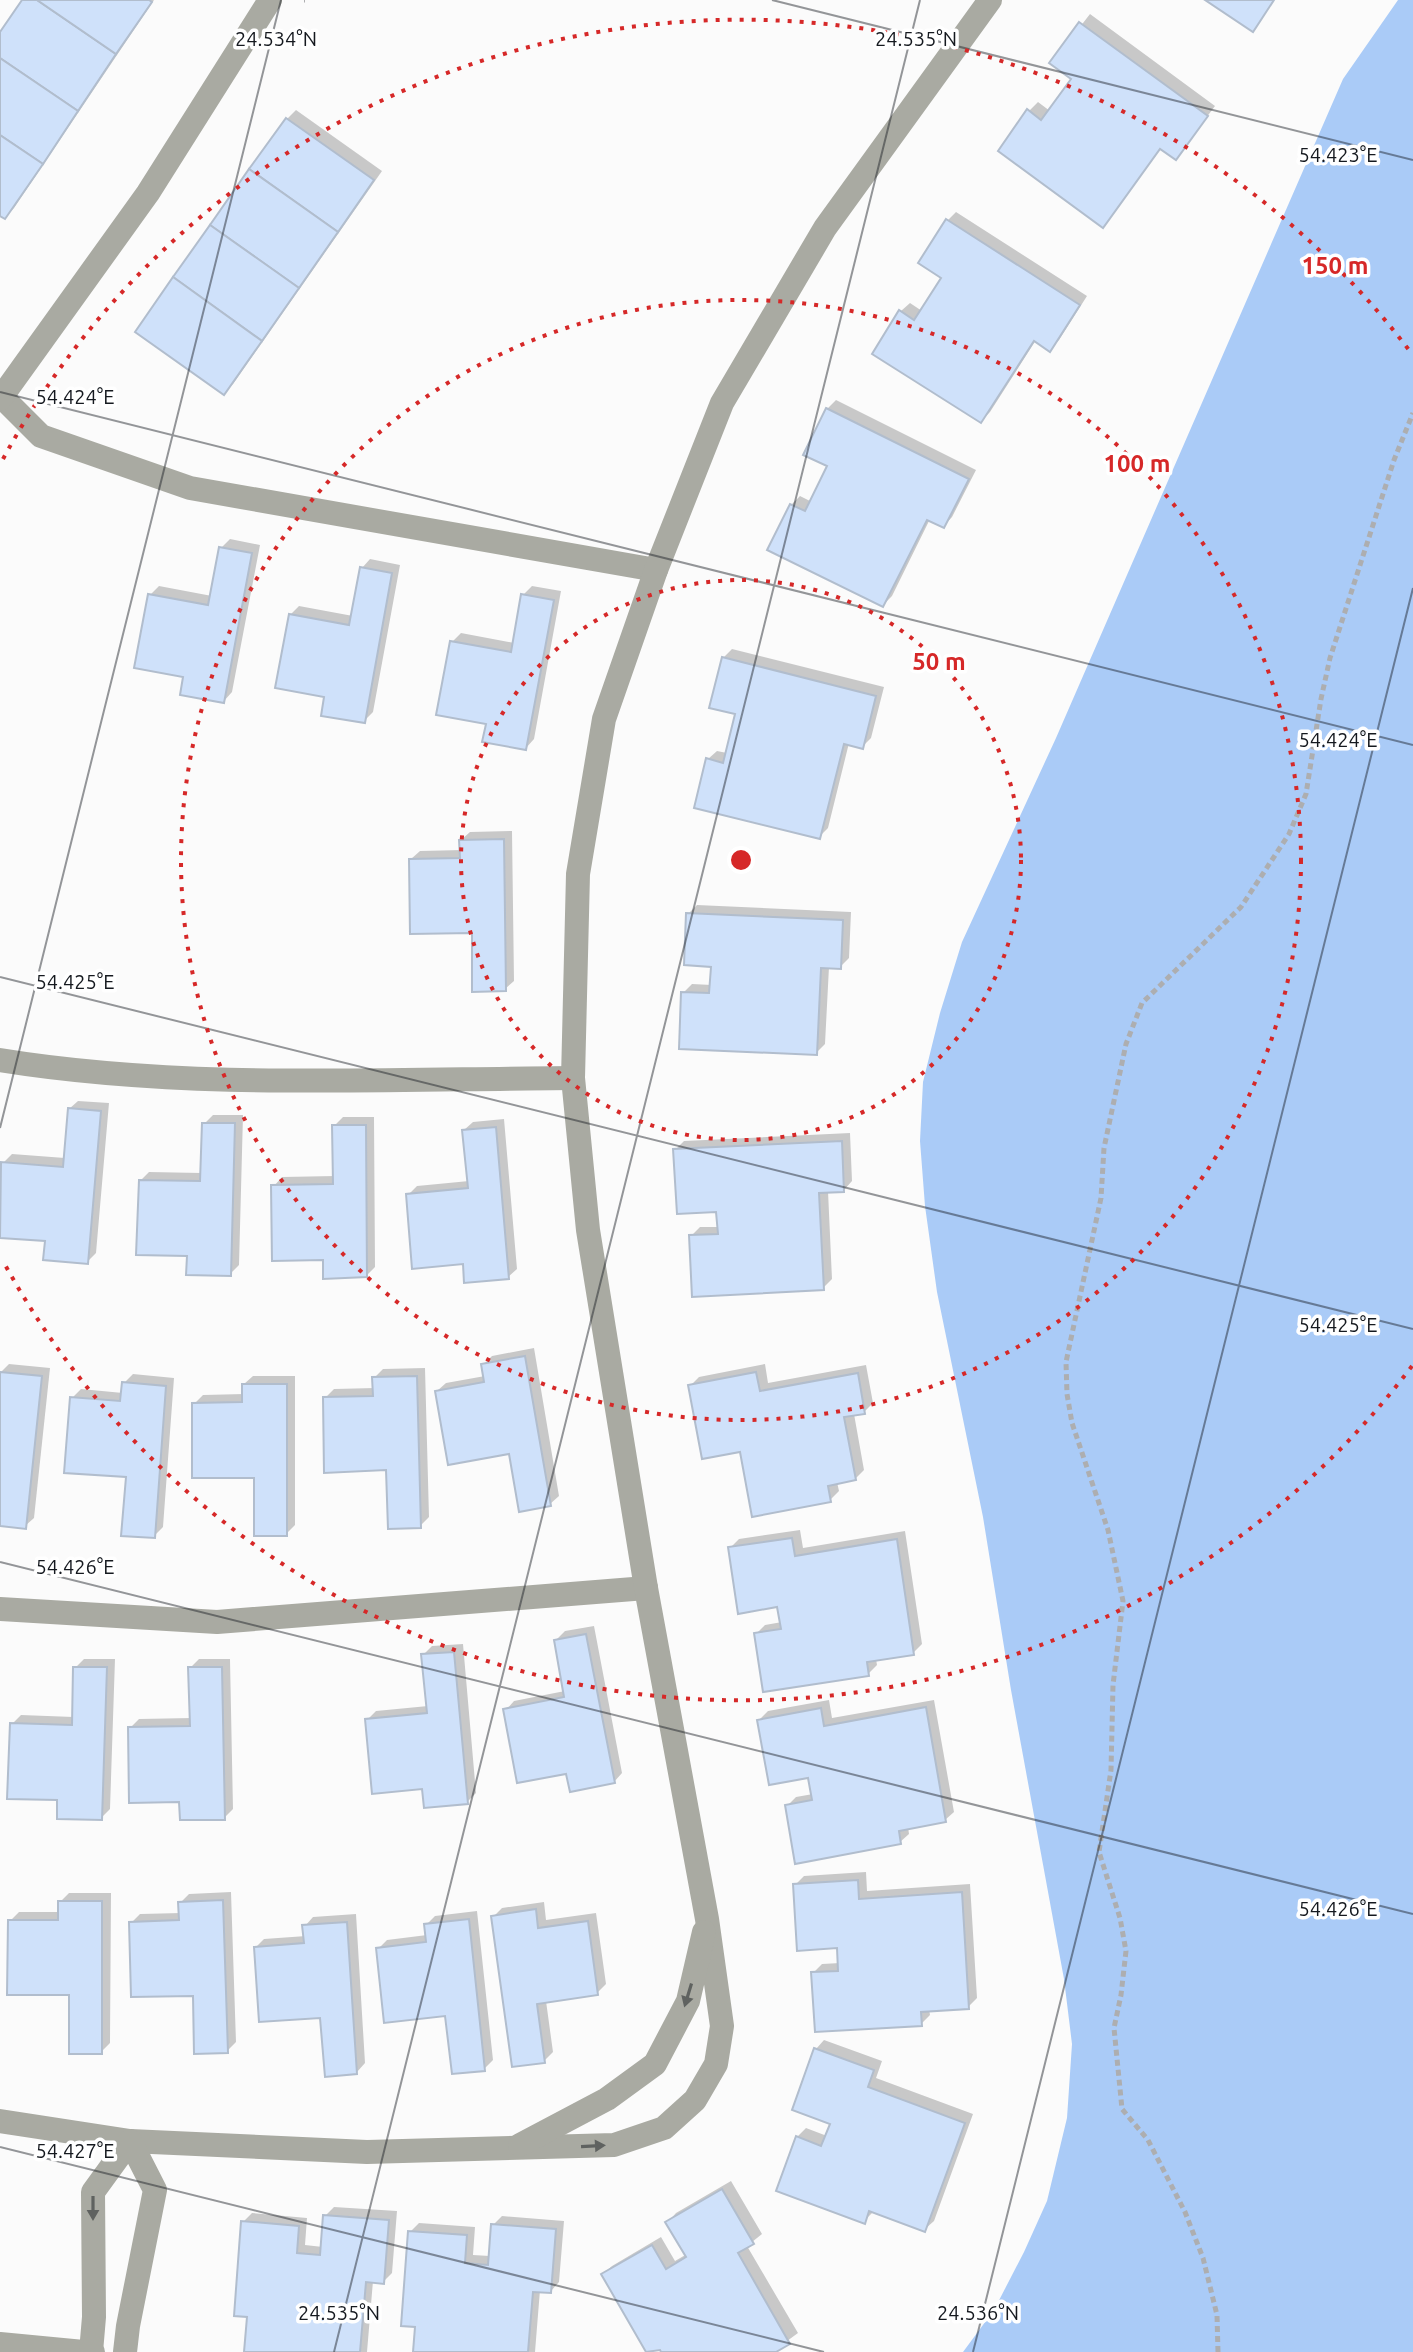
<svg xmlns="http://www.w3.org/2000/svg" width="1413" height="2352" font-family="Ubuntu,sans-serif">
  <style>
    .green { fill: #aacbf7 }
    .shadow { fill: #0003 }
    .building { fill: #cfe1fa; stroke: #b1bdcd; stroke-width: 2 }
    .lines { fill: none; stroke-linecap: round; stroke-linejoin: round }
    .path { stroke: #adaeb0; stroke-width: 5; stroke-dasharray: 6 4; stroke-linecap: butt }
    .lane { stroke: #a9aaa2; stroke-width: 22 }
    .street { stroke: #a9aaa2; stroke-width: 24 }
    .oneway { fill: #5f6260 }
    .ticks { fill: none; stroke: #15191f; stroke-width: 2; stroke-opacity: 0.45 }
    .ring { fill: none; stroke: #d62828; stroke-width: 4; stroke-dasharray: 4 8 }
    .ticks-label { font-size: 20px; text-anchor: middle; fill: #15191f; stroke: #fff; stroke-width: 7; stroke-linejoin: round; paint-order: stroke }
    .centre { fill: #d62828; stroke: #fff; stroke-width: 4 }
    .ring-label { font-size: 24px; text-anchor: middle; font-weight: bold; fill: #d62828; stroke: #fff; stroke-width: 7; stroke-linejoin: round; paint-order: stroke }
  </style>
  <rect width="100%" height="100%" fill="#fbfbfb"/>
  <!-- green -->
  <polygon class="green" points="1398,0 1413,0 1413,2352 963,2352 994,2310 1024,2252 1047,2201 1067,2118 1072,2044 1064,1979 1011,1690 983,1517 937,1292 925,1206 920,1141 923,1082 940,1013 962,942 1056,738 1343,79"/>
  <!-- shadow -->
  <g class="shadow">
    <polygon points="24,0 154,0 14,208 5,217 0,213 0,36"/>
    <polygon points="1090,14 1215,106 1176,158 1161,147 1111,216 1029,111 1038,102 1050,111 1074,79 1052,63"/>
    <polygon points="296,110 382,171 233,384 224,392 287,119"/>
    <polygon points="956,212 1087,296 1059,340 1050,349 1036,340 990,412 981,421 901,311 910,303 922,311 943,277 947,221"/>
    <polygon points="836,400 976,470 952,517 944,526 930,519 892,596 883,605 791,505 800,496 812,502 830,465 827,409"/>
    <polygon points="230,539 260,545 232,692 224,701 186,676 150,595 159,586 212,596 221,548"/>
    <polygon points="370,559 400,565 373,712 364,721 290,615 299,606 353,616 362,568"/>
    <polygon points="532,586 561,591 534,739 526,748 488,722 452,642 461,633 514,643 523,595"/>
    <polygon points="732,649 884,687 871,738 862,747 849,743 828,828 819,837 708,759 717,751 727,753 737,713 723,658"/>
    <polygon points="512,831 514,981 505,989 474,931 411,859 420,851 462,850 461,840 470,832"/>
    <polygon points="697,905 851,912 849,958 840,967 829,967 825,1044 816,1053 683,993 692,984 712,985 713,965 688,914"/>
    <polygon points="78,1101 109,1103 96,1253 87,1262 47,1240 0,1236 3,1163 12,1154 65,1158 69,1109"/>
    <polygon points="213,1115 243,1115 239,1265 230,1274 189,1254 140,1181 149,1172 202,1173 204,1124"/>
    <polygon points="343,1117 374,1117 375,1267 367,1275 324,1258 274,1186 282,1177 335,1176 334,1126"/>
    <polygon points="504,1119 517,1269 508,1277 464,1262 408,1195 417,1186 469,1181 464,1130 473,1122"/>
    <polygon points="850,1133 852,1181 844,1190 828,1191 832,1279 823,1288 691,1236 700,1227 719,1227 718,1210 675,1150 684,1141"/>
    <polygon points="534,1348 559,1496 550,1504 510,1452 437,1391 446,1383 485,1376 484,1364 492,1356"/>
    <polygon points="9,1364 50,1368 34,1518 25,1526 0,1524 0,1373"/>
    <polygon points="765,1364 768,1383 866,1365 873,1403 864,1412 854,1414 864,1470 855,1479 837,1482 839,1491 830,1500 742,1450 690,1386 699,1377"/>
    <polygon points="425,1368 429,1517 420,1526 388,1468 325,1398 334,1389 375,1388 374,1378 383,1369"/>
    <polygon points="133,1374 174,1378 163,1527 154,1536 128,1476 72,1398 81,1389 123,1393 124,1383"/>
    <polygon points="253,1376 295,1376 295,1525 286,1534 256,1476 194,1404 203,1395 244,1394 244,1384"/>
    <polygon points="800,1530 803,1548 905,1531 922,1644 913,1653 876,1659 877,1665 868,1674 756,1634 765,1625 782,1622 779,1605 730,1548 739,1539"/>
    <polygon points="594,1626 622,1773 614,1782 568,1771 506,1710 514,1701 565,1691 556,1640 565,1631"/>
    <polygon points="463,1644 476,1793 467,1802 424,1787 367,1720 376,1711 428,1706 423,1655 432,1646"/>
    <polygon points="84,1659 115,1659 110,1809 101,1818 60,1798 12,1724 21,1715 74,1717 75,1668"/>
    <polygon points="199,1659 230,1659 233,1809 224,1818 181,1800 130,1728 139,1719 192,1718 190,1668"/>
    <polygon points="829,1700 832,1718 934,1700 954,1812 945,1820 908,1827 909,1834 900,1842 787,1806 796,1797 813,1794 810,1776 759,1720 768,1711"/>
    <polygon points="866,1872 867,1891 970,1884 977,1998 968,2007 929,2009 930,2015 921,2024 813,1973 822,1964 840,1963 839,1946 795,1885 804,1876"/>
    <polygon points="231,1892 236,2042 227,2051 195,1994 131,1923 140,1914 181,1913 180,1903 189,1894"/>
    <polygon points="69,1893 111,1893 110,2043 101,2052 71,1993 10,1921 19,1912 60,1912 60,1902"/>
    <polygon points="544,1902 546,1920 596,1913 606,1984 597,1993 546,2001 553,2052 544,2061 493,1917 502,1908"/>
    <polygon points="477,1911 493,2060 484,2069 447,2014 378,1949 387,1940 427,1935 426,1925 435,1916"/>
    <polygon points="356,1914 365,2063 357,2072 322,2016 256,1947 264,1939 306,1936 305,1926 313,1917"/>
    <polygon points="824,2040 882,2061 876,2078 973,2114 934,2221 925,2229 873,2212 864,2221 797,2137 806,2128 827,2136 832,2122 816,2049"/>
    <polygon points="731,2181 762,2234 747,2246 798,2333 772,2352 664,2352 661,2347 648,2352 603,2274 612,2266 661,2237 675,2261 687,2254 668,2222 676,2213"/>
    <polygon points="334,2207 397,2211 392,2273 383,2282 373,2281 367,2352 246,2352 249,2315 243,2222 252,2213 307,2218 305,2245 323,2247 325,2216"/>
    <polygon points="502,2216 564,2221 559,2282 551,2291 540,2290 535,2352 415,2352 417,2325 410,2232 419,2223 475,2227 473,2255 490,2256 493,2225"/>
  </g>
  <!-- building -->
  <g class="building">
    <polygon points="22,0 37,0 116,54 78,111 0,58 0,32"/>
    <polygon points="37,0 149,0 152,2 116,54"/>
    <polygon points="1205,0 1274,0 1253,32"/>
    <polygon points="1079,22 1208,116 1176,160 1160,149 1103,228 998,151 1027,109 1041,120 1071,79 1049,63"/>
    <polygon points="0,58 78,111 43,164 0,135"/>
    <polygon points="286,118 374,180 338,232 249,169"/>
    <polygon points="0,135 43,164 5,219 0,216"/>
    <polygon points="249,169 338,232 299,288 210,225"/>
    <polygon points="946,219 1080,305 1050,352 1034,341 981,423 872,354 899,310 914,320 941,278 918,263"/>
    <polygon points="210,225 299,288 262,341 173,277"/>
    <polygon points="173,277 262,341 224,395 135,332"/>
    <polygon points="826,408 969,479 944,528 927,520 883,607 767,550 790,504 805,511 827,466 803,455"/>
    <polygon points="219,547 252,553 224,703 180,695 183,677 134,668 148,594 208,605"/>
    <polygon points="360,567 392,573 365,723 321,716 324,697 275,688 289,614 349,625"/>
    <polygon points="521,594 554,600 526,750 482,742 486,724 436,715 450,641 511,652"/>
    <polygon points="722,657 876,696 863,749 844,744 820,839 694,808 706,758 723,763 735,714 709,708"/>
    <polygon points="504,839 506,991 472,992 472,933 410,934 409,859 460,858 459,840"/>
    <polygon points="686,913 843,920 841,969 821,968 817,1055 679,1049 681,992 709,993 711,967 684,965"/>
    <polygon points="68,1108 101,1111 88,1264 43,1260 45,1241 0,1238 1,1162 63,1167"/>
    <polygon points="202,1123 235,1123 231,1276 186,1275 187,1256 136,1255 139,1180 200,1181"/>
    <polygon points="332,1125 366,1125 367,1277 323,1279 323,1260 272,1261 271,1185 333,1184"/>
    <polygon points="496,1127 509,1279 464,1283 463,1264 412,1269 406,1194 468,1188 462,1130"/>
    <polygon points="842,1141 844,1192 819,1193 824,1290 692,1297 689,1235 718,1234 716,1212 677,1214 673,1149"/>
    <polygon points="525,1356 551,1506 519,1512 509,1454 448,1465 435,1391 484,1382 481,1364"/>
    <polygon points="0,1372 42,1376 26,1529 0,1526"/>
    <polygon points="756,1372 760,1391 858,1373 865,1414 844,1417 856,1480 828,1486 831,1502 752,1517 740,1452 702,1459 688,1385"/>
    <polygon points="417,1376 421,1528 388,1529 386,1470 324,1473 323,1397 373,1396 372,1377"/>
    <polygon points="122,1382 166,1386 155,1538 121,1536 126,1477 64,1473 70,1397 120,1401"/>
    <polygon points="242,1384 287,1384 287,1536 254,1536 254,1478 192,1478 192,1403 242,1402"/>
    <polygon points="792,1538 795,1556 897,1539 914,1655 867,1662 869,1676 763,1692 754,1633 781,1629 777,1607 738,1614 728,1547"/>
    <polygon points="586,1634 615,1783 570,1792 566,1774 517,1783 503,1709 564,1697 554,1640"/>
    <polygon points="454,1652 468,1804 424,1808 422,1789 372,1794 365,1719 427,1713 421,1654"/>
    <polygon points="73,1667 107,1667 102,1820 57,1819 57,1800 7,1799 10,1723 72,1725"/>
    <polygon points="188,1667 222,1667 225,1820 180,1820 179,1802 129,1803 128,1727 190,1726"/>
    <polygon points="926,1707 946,1822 899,1831 901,1844 795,1864 785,1805 812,1800 808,1778 769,1785 757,1720 821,1708 824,1726"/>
    <polygon points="858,1880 859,1899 962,1892 969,2009 921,2012 922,2026 815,2032 811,1972 838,1971 837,1948 797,1951 793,1884"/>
    <polygon points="223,1900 228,2053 194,2054 193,1996 131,1997 129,1922 179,1920 178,1902"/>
    <polygon points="58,1901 102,1901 102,2054 69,2054 69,1995 7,1995 8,1920 58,1920"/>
    <polygon points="536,1909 538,1928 588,1921 598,1995 537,2004 545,2063 512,2067 491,1916"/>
    <polygon points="469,1919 485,2071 452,2074 445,2016 384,2023 376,1948 426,1942 424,1924"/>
    <polygon points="347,1922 357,2074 325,2077 320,2018 259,2022 254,1947 304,1943 302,1925"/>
    <polygon points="814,2048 874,2070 868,2087 965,2123 925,2232 869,2211 865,2224 776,2191 796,2136 821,2146 830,2124 792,2110"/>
    <polygon points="722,2189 754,2244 738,2253 790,2344 776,2352 661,2352 660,2350 646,2352 601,2274 652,2245 666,2269 686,2257 665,2222"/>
    <polygon points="323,2215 389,2220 384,2284 366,2282 360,2352 244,2352 247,2317 234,2316 241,2221 299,2226 297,2253 320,2255"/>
    <polygon points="491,2224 556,2229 551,2293 533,2292 528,2352 413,2352 415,2327 401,2326 408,2231 467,2235 465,2263 488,2265"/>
  </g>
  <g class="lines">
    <!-- path -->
    <g class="path">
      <polyline points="304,0 305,0"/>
      <polyline points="1218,2352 1217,2315 1203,2258 1185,2212 1148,2140 1122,2109 1114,2028 1121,1995 1126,1951 1120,1918 1099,1852 1111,1770 1113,1685 1123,1601 1108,1530 1072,1423 1067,1394 1066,1362 1101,1198 1104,1148 1126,1044 1142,1003 1241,907 1289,834 1306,794 1321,699 1330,658 1394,460 1413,413"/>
    </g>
    <!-- lane -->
    <polyline class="lane" points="0,2343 94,2352"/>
    <!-- street -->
    <g class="street">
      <polyline points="2,397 41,436 190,488 656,570"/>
      <polyline points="0,399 148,193 270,0"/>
      <path d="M0,1060C184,1090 386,1079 573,1078"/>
      <polyline points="0,1609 217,1622 646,1588"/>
      <polyline points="0,2121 130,2141 367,2152 614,2145 664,2128 695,2100 716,2064 722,2026 707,1919 646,1588 588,1230 573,1078 578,874 604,719 656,570 722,403 825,228 990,0"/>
      <polyline points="520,2145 607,2099 655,2064 688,2001 704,1932"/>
      <polyline points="91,2352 94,2317 93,2192 130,2141 155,2190 128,2326 125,2352"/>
    </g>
  </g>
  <!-- one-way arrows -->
  <defs><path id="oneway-solid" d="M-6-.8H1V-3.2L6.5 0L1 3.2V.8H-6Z" transform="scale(2)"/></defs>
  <g class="oneway">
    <use href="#oneway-solid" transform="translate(688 1995) rotate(107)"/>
    <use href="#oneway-solid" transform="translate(593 2146) rotate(-3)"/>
    <use href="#oneway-solid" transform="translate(93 2208) rotate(90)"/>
  </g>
  <!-- ticks -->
  <path class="ticks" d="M772,0L1413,160M0,392L1413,745M0,977L1413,1329M0,1128L281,0M0,1562L1413,1914M0,2147L824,2352M334,2352L920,0M973,2352L1413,588"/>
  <!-- distance rings -->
  <g class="ring">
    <circle cx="741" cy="860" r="280"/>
    <circle cx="741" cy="860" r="560"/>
    <path d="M1412 1366A840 840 0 0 1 3 1261M3 459A840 840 0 0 1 1412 354"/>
  </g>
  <g class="ticks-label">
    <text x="276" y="46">24.534°N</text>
    <text x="916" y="46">24.535°N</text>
    <text x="1338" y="162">54.423°E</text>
    <text x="75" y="404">54.424°E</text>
    <text x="1338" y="747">54.424°E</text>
    <text x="75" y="989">54.425°E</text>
    <text x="1338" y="1332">54.425°E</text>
    <text x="75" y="1574">54.426°E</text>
    <text x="1338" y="1916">54.426°E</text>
    <text x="75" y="2158">54.427°E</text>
    <text x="339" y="2320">24.535°N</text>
    <text x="978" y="2320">24.536°N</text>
  </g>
  <circle cx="741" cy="860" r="12" class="centre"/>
  <g class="ring-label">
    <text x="1335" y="274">150 m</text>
    <text x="1137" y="472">100 m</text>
    <text x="939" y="670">50 m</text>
  </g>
</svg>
